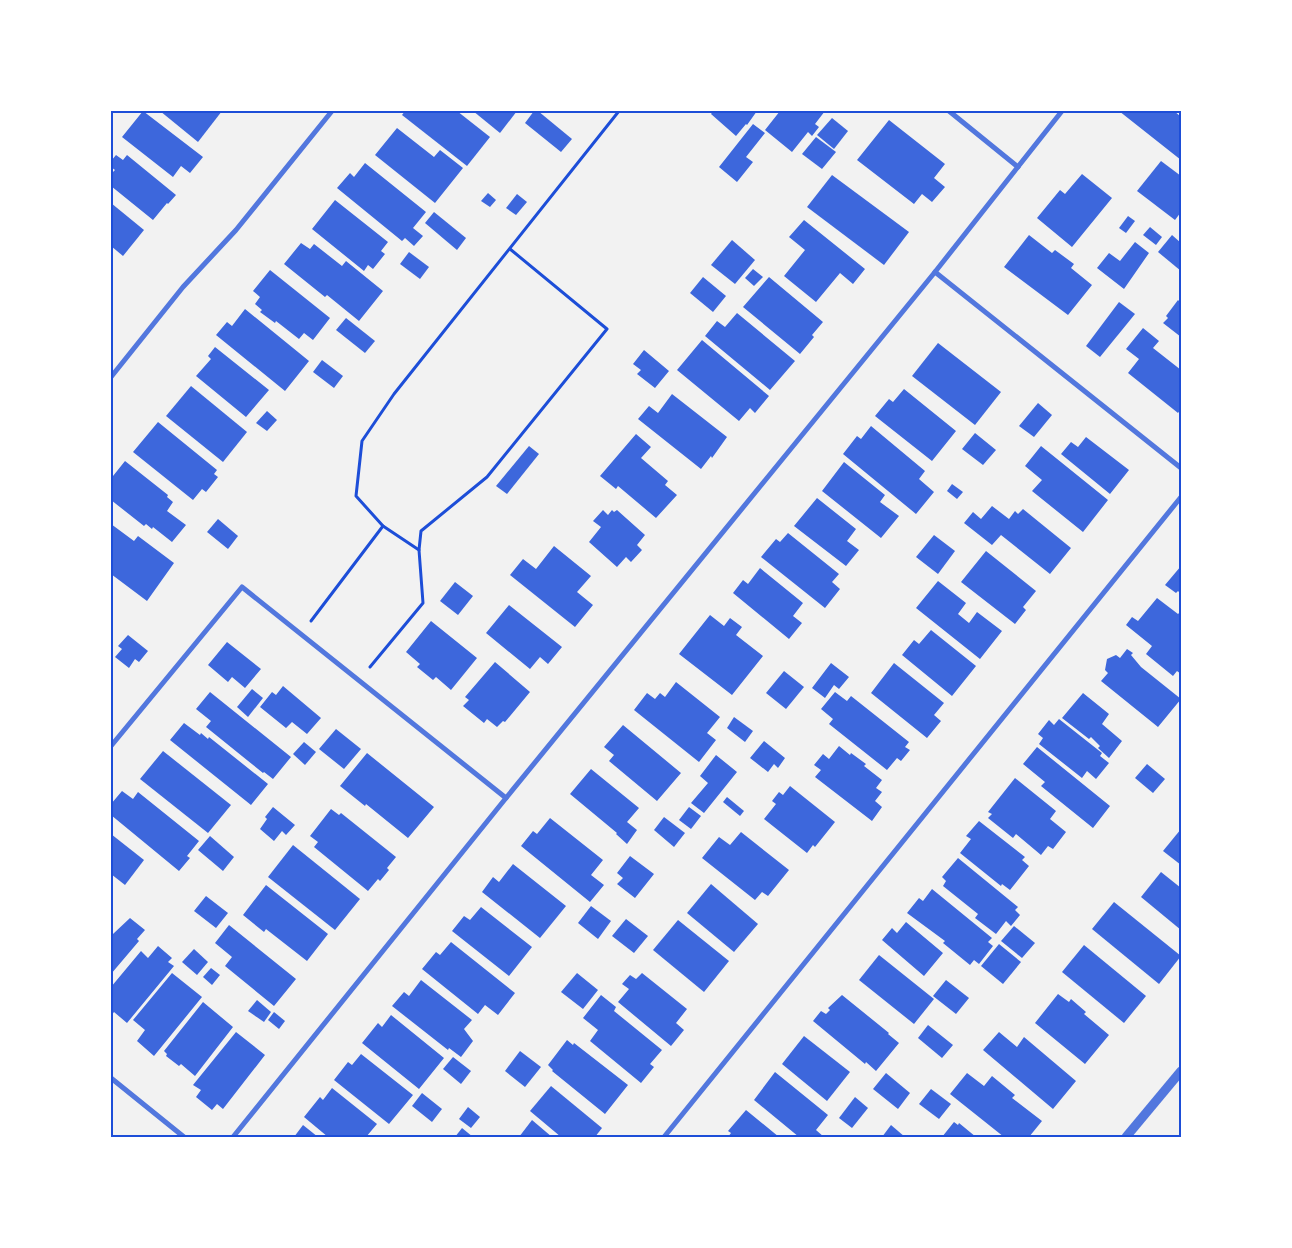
<svg xmlns="http://www.w3.org/2000/svg" width="1292" height="1248" font-family="Arial,sans-serif">
  <style>
    .building { fill: #3d67dc }
    .lines { fill: none; stroke-linecap: round; stroke-linejoin: round }
    .path { stroke: #1d4ed8; stroke-width: 3 }
    .minor { stroke: #5277de; stroke-width: 5 }
    .tertiary { stroke: #5277de; stroke-width: 9 }
    .neatline { fill: none; stroke: #1d4ed8; stroke-width: 2 }
  </style>
  <rect width="100%" height="100%" fill="#f2f2f2"/>
  <!-- building -->
  <g class="building">
    <polygon points="143,111 203,157 190,173 181,166 173,177 122,137"/>
    <polygon points="160,111 222,111 198,142"/>
    <polygon points="405,111 457,111 490,137 467,166 402,115"/>
    <polygon points="473,111 517,111 500,133"/>
    <polygon points="534,111 538,111 572,139 561,152 525,123"/>
    <polygon points="713,111 757,111 747,125 746,124 736,136 711,114"/>
    <polygon points="780,111 825,111 815,124 819,127 812,136 808,132 792,152 765,130"/>
    <polygon points="1119,111 1174,111 1180,116 1181,115 1181,160"/>
    <polygon points="832,118 848,131 834,149 817,135"/>
    <polygon points="889,120 945,164 934,178 945,187 932,202 922,194 914,204 857,160"/>
    <polygon points="753,124 765,133 746,157 753,162 737,182 719,167"/>
    <polygon points="397,128 434,157 440,150 463,168 435,203 375,155"/>
    <polygon points="816,137 836,152 822,169 802,154"/>
    <polygon points="116,155 123,160 127,155 176,195 168,204 167,203 153,220 111,186 111,174 115,170 111,167 111,161"/>
    <polygon points="1161,161 1181,176 1181,212 1175,220 1137,191"/>
    <polygon points="365,163 426,212 413,228 423,236 414,246 405,238 402,241 337,188 350,173 354,177"/>
    <polygon points="1082,174 1112,198 1072,247 1037,218 1060,190 1065,194"/>
    <polygon points="832,175 909,232 884,265 807,207"/>
    <polygon points="488,193 496,200 490,207 481,201"/>
    <polygon points="517,194 527,202 516,215 506,208"/>
    <polygon points="335,200 388,242 381,251 385,254 373,269 368,265 364,271 312,229"/>
    <polygon points="111,203 144,230 123,256 111,246"/>
    <polygon points="434,212 466,238 457,250 425,223"/>
    <polygon points="1128,216 1135,221 1126,233 1119,228"/>
    <polygon points="804,220 865,269 853,284 840,273 816,302 784,276 805,250 789,237"/>
    <polygon points="1150,227 1162,237 1156,245 1143,235"/>
    <polygon points="1029,235 1052,253 1055,250 1074,264 1071,268 1092,285 1068,315 1004,267"/>
    <polygon points="1172,235 1181,243 1181,271 1158,252"/>
    <polygon points="732,240 755,260 735,284 711,265"/>
    <polygon points="1135,242 1149,253 1124,289 1097,268 1109,253 1120,261"/>
    <polygon points="301,243 310,249 314,244 342,266 346,261 383,291 359,321 327,295 325,297 284,264"/>
    <polygon points="409,252 429,267 420,279 400,264"/>
    <polygon points="753,269 763,277 754,286 745,278"/>
    <polygon points="270,270 330,318 313,340 304,333 299,339 276,321 275,323 260,312 262,310 255,304 260,297 253,291"/>
    <polygon points="703,277 726,296 713,312 690,293"/>
    <polygon points="769,277 823,322 812,335 814,337 800,354 743,307"/>
    <polygon points="1178,300 1181,303 1181,337 1163,323 1168,318 1166,316"/>
    <polygon points="1119,302 1135,314 1100,357 1086,346"/>
    <polygon points="245,309 309,361 285,391 216,335 227,322 232,326"/>
    <polygon points="737,313 795,361 770,390 705,336 717,321 725,327"/>
    <polygon points="346,318 375,341 365,353 336,330"/>
    <polygon points="1143,328 1159,341 1153,348 1181,370 1181,409 1178,413 1128,373 1139,359 1126,349"/>
    <polygon points="702,340 769,396 755,413 750,408 739,421 677,370"/>
    <polygon points="938,343 1001,392 975,425 912,376"/>
    <polygon points="215,347 269,390 246,417 196,376 211,359 208,356"/>
    <polygon points="644,350 669,371 655,388 637,374 641,370 633,364"/>
    <polygon points="322,360 343,376 334,388 313,372"/>
    <polygon points="191,386 247,432 223,462 166,416"/>
    <polygon points="904,389 956,431 932,461 875,416 889,399 893,402"/>
    <polygon points="672,394 727,437 712,458 711,456 701,469 638,419 649,406 658,413"/>
    <polygon points="1038,403 1052,415 1034,437 1019,426"/>
    <polygon points="267,411 277,420 267,431 256,423"/>
    <polygon points="158,422 217,470 214,474 218,477 206,492 202,489 193,500 133,452"/>
    <polygon points="871,426 925,471 919,479 934,492 916,514 843,454 857,436 861,439"/>
    <polygon points="975,433 996,450 983,465 962,449"/>
    <polygon points="636,434 651,447 641,458 668,481 665,485 677,495 656,518 618,486 616,489 600,476"/>
    <polygon points="1086,437 1129,470 1110,494 1061,454 1071,442 1078,447"/>
    <polygon points="529,446 539,454 507,494 496,486"/>
    <polygon points="1041,446 1108,500 1083,532 1032,491 1042,480 1025,466"/>
    <polygon points="125,461 168,495 167,497 173,502 167,511 186,525 172,542 153,527 152,529 146,524 144,526 111,500 111,475 113,476"/>
    <polygon points="844,462 885,495 880,502 899,516 881,538 822,491"/>
    <polygon points="952,484 963,492 957,499 947,491"/>
    <polygon points="817,498 856,529 847,541 859,550 846,566 794,526"/>
    <polygon points="992,506 1009,519 1015,511 1018,514 1023,509 1071,548 1050,574 1001,535 992,545 964,523 973,512 981,519"/>
    <polygon points="603,510 608,515 612,510 614,512 617,510 645,535 637,545 642,550 631,562 626,557 617,567 589,542 601,527 593,521"/>
    <polygon points="218,519 238,536 228,549 207,532"/>
    <polygon points="111,524 134,541 138,536 174,563 147,601 111,574"/>
    <polygon points="788,533 839,574 832,582 840,589 825,608 761,557 776,539 780,542"/>
    <polygon points="934,535 955,551 938,574 916,557"/>
    <polygon points="554,546 591,576 577,592 593,605 575,627 510,575 523,559 536,569"/>
    <polygon points="986,551 1036,591 1023,607 1026,610 1015,624 961,582"/>
    <polygon points="1181,566 1181,594 1178,591 1176,593 1165,585"/>
    <polygon points="760,568 803,603 793,616 802,623 789,639 733,593 743,580 748,584"/>
    <polygon points="938,581 966,603 958,614 969,623 977,612 1002,631 980,659 916,608"/>
    <polygon points="455,582 473,596 458,615 440,601"/>
    <polygon points="1157,598 1178,614 1181,611 1181,674 1177,671 1173,676 1146,654 1152,646 1126,625 1132,617 1138,621"/>
    <polygon points="509,605 562,647 548,664 540,657 530,669 486,633"/>
    <polygon points="710,615 724,626 730,618 742,627 736,635 763,656 732,695 679,654"/>
    <polygon points="431,621 477,658 451,690 436,677 433,680 417,667 420,664 406,652"/>
    <polygon points="931,630 976,666 952,696 902,655 914,640 919,644"/>
    <polygon points="128,635 148,651 139,662 135,659 129,668 115,657 122,649 118,646"/>
    <polygon points="227,642 261,669 245,688 232,677 228,682 208,665"/>
    <polygon points="1127,649 1133,653 1131,655 1141,667 1181,699 1158,727 1101,681 1108,673 1105,670 1107,659 1116,655 1120,658"/>
    <polygon points="495,662 530,692 505,722 503,721 497,727 487,719 484,723 463,706 469,700 465,697"/>
    <polygon points="831,663 849,677 839,689 834,685 825,698 812,688"/>
    <polygon points="894,663 944,703 934,715 941,721 927,738 871,693"/>
    <polygon points="784,671 804,687 786,709 766,693"/>
    <polygon points="676,682 720,717 707,733 716,740 699,762 634,710 647,693 655,699 660,693 665,697"/>
    <polygon points="283,686 321,718 307,734 292,722 286,728 260,707 272,692 276,695"/>
    <polygon points="252,689 263,698 248,717 237,707"/>
    <polygon points="210,692 291,757 273,779 264,772 263,773 206,727 211,721 196,709"/>
    <polygon points="835,692 847,701 851,696 909,742 905,747 910,750 901,761 897,758 887,770 829,724 833,719 821,709"/>
    <polygon points="1083,693 1109,714 1102,724 1122,741 1109,758 1098,748 1100,746 1091,737 1089,739 1062,718"/>
    <polygon points="734,717 753,731 745,742 727,728"/>
    <polygon points="1059,719 1102,753 1100,756 1109,763 1096,779 1087,771 1082,778 1039,744 1043,738 1038,734 1049,720 1054,725"/>
    <polygon points="184,723 200,735 201,733 208,739 209,737 268,784 251,805 170,740"/>
    <polygon points="623,725 681,773 657,801 609,761 614,755 604,747"/>
    <polygon points="336,729 361,749 344,769 319,749"/>
    <polygon points="764,741 785,758 778,768 774,764 768,772 750,758"/>
    <polygon points="304,742 316,752 305,765 293,754"/>
    <polygon points="839,746 850,755 851,753 866,764 864,766 882,780 876,788 882,792 875,801 882,807 872,821 815,777 821,770 814,765 823,754 829,759"/>
    <polygon points="1037,747 1110,806 1093,828 1041,786 1045,782 1023,764"/>
    <polygon points="163,751 231,805 208,833 140,779"/>
    <polygon points="367,753 434,807 408,838 366,804 365,806 340,786"/>
    <polygon points="716,755 737,772 704,813 691,803 708,783 700,776"/>
    <polygon points="1147,764 1165,779 1153,793 1135,778"/>
    <polygon points="591,769 639,808 627,822 637,830 627,844 616,834 617,833 570,794"/>
    <polygon points="1015,778 1056,811 1050,819 1066,832 1053,849 1048,846 1041,855 1016,834 1013,838 988,818 992,814 988,812"/>
    <polygon points="790,786 835,822 815,847 813,845 807,853 764,819 776,804 772,801 779,792 783,795"/>
    <polygon points="122,791 133,799 138,792 199,841 187,856 190,858 179,871 111,815 111,804"/>
    <polygon points="727,797 744,811 740,816 723,802"/>
    <polygon points="273,807 295,825 286,835 282,831 274,841 260,829 267,819 265,817"/>
    <polygon points="689,807 701,816 691,829 679,820"/>
    <polygon points="331,809 339,815 341,813 396,857 387,868 389,870 380,881 378,879 368,891 314,847 318,842 310,836"/>
    <polygon points="664,817 685,833 674,847 654,830"/>
    <polygon points="550,818 603,860 591,875 604,885 590,902 521,846 533,831 537,834"/>
    <polygon points="979,821 1025,857 1022,860 1029,866 1010,890 1002,884 1001,886 960,853 971,839 966,836"/>
    <polygon points="1181,829 1181,865 1163,851"/>
    <polygon points="741,832 789,870 768,896 762,892 755,900 702,858 719,837 730,845"/>
    <polygon points="111,834 144,860 125,885 111,874"/>
    <polygon points="210,836 234,857 223,871 198,850"/>
    <polygon points="293,845 360,899 335,930 268,877"/>
    <polygon points="630,856 654,874 635,898 617,884 623,878 617,873"/>
    <polygon points="958,858 1018,907 1015,910 1020,915 1011,926 1006,921 996,934 975,918 978,914 943,886 946,881 942,877"/>
    <polygon points="513,864 566,906 540,938 482,892 493,877 499,882"/>
    <polygon points="1161,872 1181,888 1181,930 1141,897"/>
    <polygon points="711,884 758,924 734,952 687,913"/>
    <polygon points="266,885 328,934 307,961 266,929 264,932 243,915"/>
    <polygon points="932,889 992,938 988,942 993,946 979,964 974,960 970,965 943,943 945,941 907,913 919,898 923,901"/>
    <polygon points="206,896 228,913 216,928 194,911"/>
    <polygon points="1114,902 1181,956 1159,984 1092,929"/>
    <polygon points="591,906 611,921 598,939 578,923"/>
    <polygon points="481,907 532,947 509,976 452,931 464,916 470,920"/>
    <polygon points="130,918 145,930 137,939 139,941 111,974 111,933 113,934"/>
    <polygon points="626,919 648,936 634,953 612,936"/>
    <polygon points="678,920 729,961 704,992 653,950"/>
    <polygon points="906,922 943,953 924,976 882,940 892,928 897,933"/>
    <polygon points="229,925 296,979 274,1006 225,966 232,957 215,943"/>
    <polygon points="1014,926 1035,943 1022,958 1001,941"/>
    <polygon points="451,942 515,993 498,1015 485,1005 478,1014 422,969 436,952 440,955"/>
    <polygon points="999,944 1021,962 1003,984 981,966"/>
    <polygon points="1084,945 1146,996 1124,1023 1062,972"/>
    <polygon points="158,946 172,958 168,962 174,966 127,1023 114,1012 111,1016 111,987 141,951 148,958"/>
    <polygon points="194,949 208,962 197,975 182,962"/>
    <polygon points="879,955 934,999 914,1024 859,980"/>
    <polygon points="211,968 220,975 212,985 203,977"/>
    <polygon points="172,973 202,997 154,1056 137,1041 145,1030 133,1020"/>
    <polygon points="577,973 598,990 583,1009 561,992"/>
    <polygon points="642,973 687,1009 676,1023 684,1030 671,1046 618,1002 629,989 622,984 630,975 636,979"/>
    <polygon points="421,980 472,1020 464,1029 473,1041 461,1057 449,1048 448,1050 392,1006 404,992 409,996"/>
    <polygon points="946,980 969,998 956,1014 933,996"/>
    <polygon points="1058,994 1069,1002 1071,999 1086,1012 1084,1014 1109,1035 1085,1064 1035,1023"/>
    <polygon points="601,995 616,1007 614,1011 662,1050 650,1064 654,1067 641,1083 590,1041 598,1030 583,1018"/>
    <polygon points="842,995 889,1033 888,1034 899,1043 876,1071 866,1062 865,1064 813,1021 821,1011 826,1014 830,1010 828,1008"/>
    <polygon points="257,1000 271,1012 264,1022 248,1011"/>
    <polygon points="203,1002 233,1027 195,1076 181,1064 179,1066 166,1056 167,1054 164,1051"/>
    <polygon points="274,1012 285,1021 279,1029 268,1020"/>
    <polygon points="391,1015 444,1058 419,1089 362,1043 378,1023 382,1027"/>
    <polygon points="928,1025 953,1045 942,1058 918,1038"/>
    <polygon points="236,1032 265,1055 223,1109 217,1104 212,1110 196,1097 201,1090 193,1085"/>
    <polygon points="999,1032 1017,1047 1024,1037 1076,1081 1053,1109 983,1050"/>
    <polygon points="804,1036 850,1072 827,1101 782,1064"/>
    <polygon points="567,1040 573,1045 574,1043 628,1085 605,1114 552,1071 553,1070 548,1065"/>
    <polygon points="520,1051 541,1067 525,1087 505,1071"/>
    <polygon points="361,1054 413,1095 389,1124 334,1080 348,1062 352,1065"/>
    <polygon points="453,1057 471,1071 461,1084 443,1069"/>
    <polygon points="775,1072 828,1115 816,1130 824,1137 799,1137 754,1100"/>
    <polygon points="886,1073 910,1093 898,1109 873,1089"/>
    <polygon points="967,1073 984,1086 992,1076 1015,1095 1012,1098 1042,1121 1029,1137 1004,1137 950,1094"/>
    <polygon points="551,1086 602,1128 595,1137 561,1137 530,1111"/>
    <polygon points="332,1088 377,1124 366,1137 328,1137 304,1117 320,1097 323,1100"/>
    <polygon points="931,1089 951,1104 939,1119 919,1104"/>
    <polygon points="422,1093 442,1109 432,1122 412,1106"/>
    <polygon points="855,1097 868,1108 852,1128 839,1118"/>
    <polygon points="468,1107 480,1117 471,1128 459,1119"/>
    <polygon points="746,1110 779,1137 728,1137 731,1133 728,1131"/>
    <polygon points="532,1120 552,1137 519,1137"/>
    <polygon points="954,1122 958,1125 959,1123 976,1137 942,1137"/>
    <polygon points="303,1125 318,1137 294,1137"/>
    <polygon points="891,1125 905,1137 882,1137"/>
    <polygon points="462,1128 473,1137 455,1137"/>
  </g>
  <g class="lines">
    <!-- path -->
    <g class="path">
      <polyline points="419,550 421,531 487,477 607,329 510,249"/>
      <polyline points="311,621 383,526"/>
      <polyline points="370,667 423,603 419,550 383,526 356,496 362,441 394,394 619,111"/>
    </g>
    <!-- minor -->
    <g class="minor">
      <polyline points="949,111 1018,167"/>
      <polyline points="935,272 1181,468"/>
      <polyline points="111,377 183,287 236,230 332,111"/>
      <polyline points="111,746 242,587 506,798"/>
      <polyline points="111,1078 184,1137"/>
      <polyline points="233,1137 506,798 935,272 1062,111"/>
      <polyline points="664,1137 1181,497"/>
    </g>
    <!-- tertiary -->
    <polyline class="tertiary" points="1126,1137 1181,1071"/>
  </g>
  <!-- border -->
  <rect width="1292" height="1248" fill="none" stroke="#ffffff" stroke-width="225"/>
  <rect x="112" y="112" width="1068" height="1024" class="neatline"/>
</svg>
